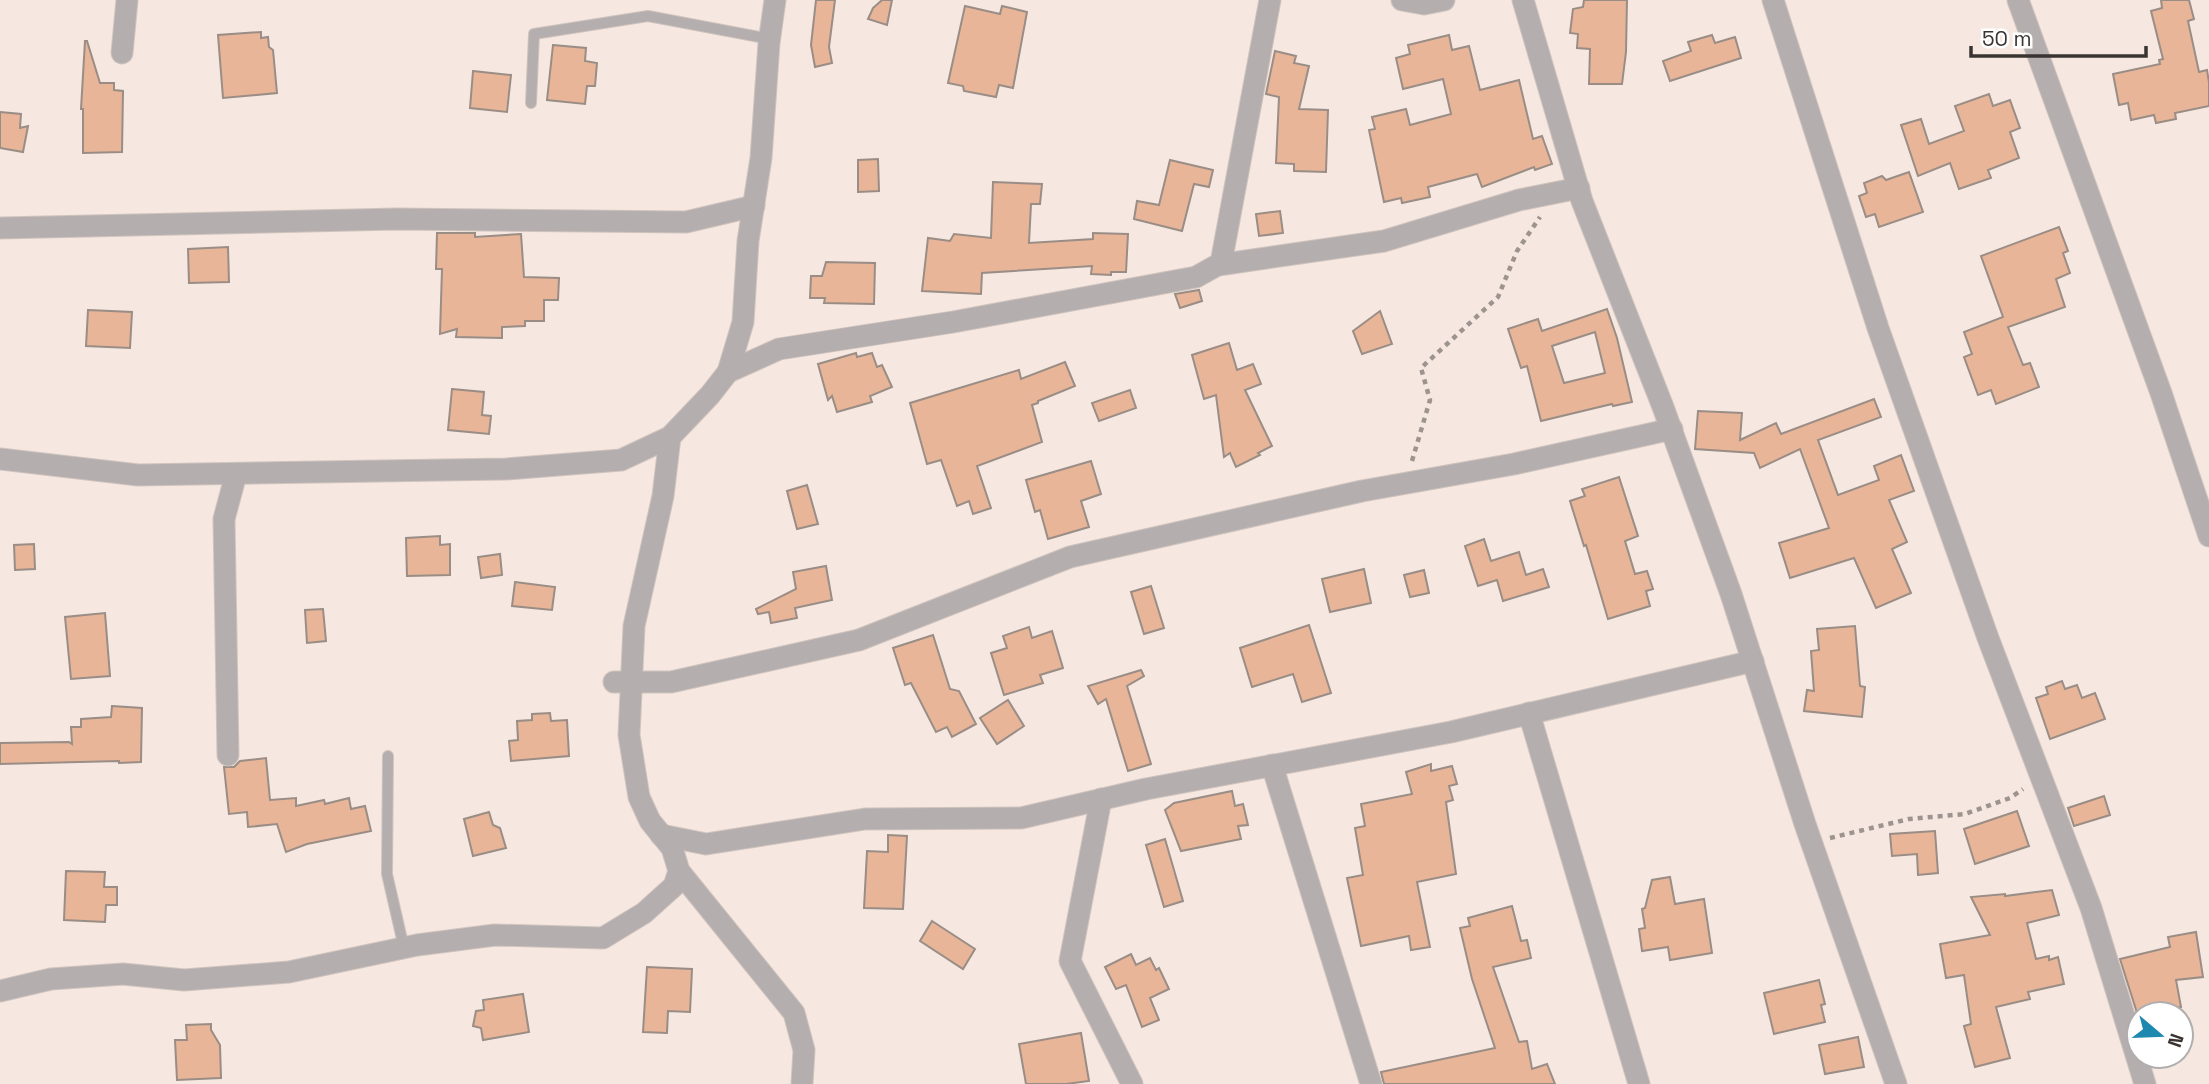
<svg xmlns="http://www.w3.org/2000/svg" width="2209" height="1084" font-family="'Space Grotesk',sans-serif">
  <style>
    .building { fill: #e8b598; stroke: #998d86; stroke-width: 2; fill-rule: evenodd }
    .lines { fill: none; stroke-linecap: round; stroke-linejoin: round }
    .service-casing { stroke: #d0c4be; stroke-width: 12 }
    .minor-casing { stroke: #d0c4be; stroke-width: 23 }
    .path { stroke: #9e948f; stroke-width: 4.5; stroke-dasharray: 5 5; stroke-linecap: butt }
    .service { stroke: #b5aeaf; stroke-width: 10 }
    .minor { stroke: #b5aeaf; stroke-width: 21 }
  </style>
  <rect width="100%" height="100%" fill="#f6e8e1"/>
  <!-- building -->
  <g class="building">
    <polygon points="816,0 835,0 829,47 832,63 815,67 811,45"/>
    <polygon points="882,0 892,0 887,25 868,19 873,8"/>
    <polygon points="1584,0 1627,0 1626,52 1622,84 1589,84 1590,49 1577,48 1578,34 1570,33 1573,9 1583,7"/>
    <polygon points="2161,0 2189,0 2194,19 2188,21 2199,72 2207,70 2209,82 2209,106 2175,113 2176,119 2156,123 2154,115 2131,120 2128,103 2119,105 2113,74 2160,64 2159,60 2163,59 2151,11 2162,8"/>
    <polygon points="965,6 1000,14 1002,6 1027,12 1013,88 999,85 996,97 964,91 963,86 948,83"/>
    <polygon points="261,32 261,38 268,37 269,47 273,50 277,93 223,98 218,35"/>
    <polygon points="1449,35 1452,50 1469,46 1480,90 1519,80 1533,139 1542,136 1552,164 1535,170 1534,167 1482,187 1477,174 1428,187 1430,197 1402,203 1401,198 1384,202 1369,130 1375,129 1372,117 1406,109 1410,125 1451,114 1443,79 1403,89 1396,58 1410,54 1408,45"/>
    <polygon points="1712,35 1715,43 1735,37 1741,58 1670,81 1663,61 1691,51 1688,42"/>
    <polygon points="85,41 87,41 100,83 114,83 114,90 123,91 122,152 83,153 83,109 81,109"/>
    <polygon points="553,45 586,48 585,61 597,63 595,86 587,86 585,104 547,100"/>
    <polygon points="1275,51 1296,56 1294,63 1309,66 1299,109 1328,110 1326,172 1294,171 1294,164 1276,163 1279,97 1266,94"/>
    <polygon points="473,71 511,75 507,112 470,108"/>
    <polygon points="1989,94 1993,106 2010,100 2020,128 2010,132 2019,158 1988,170 1991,178 1959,189 1950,163 1918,176 1901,125 1921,119 1929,144 1964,131 1955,106"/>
    <polygon points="0,112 21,114 20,128 28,126 23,152 0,148"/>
    <polygon points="878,159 879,191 858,192 858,160"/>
    <polygon points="1170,160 1213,170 1209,187 1194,184 1182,231 1134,219 1137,201 1159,205"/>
    <polygon points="1909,172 1923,212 1879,227 1875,214 1866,217 1859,196 1867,193 1864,183 1882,176 1886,180"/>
    <polygon points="993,182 1042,184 1040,204 1031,204 1029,243 1093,239 1093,233 1128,234 1126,272 1111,272 1111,275 1091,274 1092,266 982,273 981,294 922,291 928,238 950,241 954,234 991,238"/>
    <polygon points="1280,211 1283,233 1259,236 1256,214"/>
    <polygon points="2059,227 2068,251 2063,253 2070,273 2056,279 2065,307 2008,327 2023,365 2030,363 2039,387 1996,404 1991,390 1978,395 1964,357 1972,354 1964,332 2003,317 1981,256"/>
    <polygon points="437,233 475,233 475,237 521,234 524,277 559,278 558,300 544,300 544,321 525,321 525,326 502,327 502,338 456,337 457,329 440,334 442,269 436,269"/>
    <polygon points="228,247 229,282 189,283 188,249"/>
    <polygon points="826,262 875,263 874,304 824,303 825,298 810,298 811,276 822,276"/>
    <polygon points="1199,290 1202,301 1180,308 1175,294"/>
    <path d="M1607,309L1617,338L1632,402L1613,406L1612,404L1541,421L1527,366L1521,368L1508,329L1538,319L1542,331ZM1595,332L1605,373L1564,383L1552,346Z"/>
    <polygon points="88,310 132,312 130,348 86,346"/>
    <polygon points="1380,311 1392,344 1362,354 1353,331"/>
    <polygon points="1229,343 1237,370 1253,364 1261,384 1245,390 1272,446 1258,453 1260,455 1236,467 1230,453 1224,457 1216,395 1204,399 1192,355"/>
    <polygon points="856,353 857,357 872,353 877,367 882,365 892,387 870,396 872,402 837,412 832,396 828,400 818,364"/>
    <polygon points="1065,362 1075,386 1038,401 1038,403 1032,405 1042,442 977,466 991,508 973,514 969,501 957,506 941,460 927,464 910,403 1019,370 1021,379"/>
    <polygon points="452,389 484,392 482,415 491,416 489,434 448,430"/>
    <polygon points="1130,390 1136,408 1099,421 1092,403"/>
    <polygon points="1874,399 1881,417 1818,440 1838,495 1879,480 1874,466 1901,455 1914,491 1889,500 1907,542 1892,549 1911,593 1876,608 1854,558 1790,578 1779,543 1829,528 1800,449 1760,468 1754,453 1695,449 1698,411 1742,413 1740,440 1776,423 1781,434"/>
    <polygon points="1091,461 1101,494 1081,501 1089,527 1048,539 1040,510 1035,512 1026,480"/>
    <polygon points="1619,477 1638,536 1625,541 1635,574 1647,571 1653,589 1646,591 1650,606 1608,619 1586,545 1584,546 1570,501 1585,496 1582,489"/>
    <polygon points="807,485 818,524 797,529 787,491"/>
    <polygon points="440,536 440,545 450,544 450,575 407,576 406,538"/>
    <polygon points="1484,539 1491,561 1519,552 1526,575 1543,569 1549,587 1503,601 1497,580 1478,586 1465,546"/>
    <polygon points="34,544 35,569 15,570 14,545"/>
    <polygon points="500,554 502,575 481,578 478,557"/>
    <polygon points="826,566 832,600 795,608 797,618 771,623 769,612 758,614 756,609 796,589 793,572"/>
    <polygon points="1364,569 1371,603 1330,612 1322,579"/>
    <polygon points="1424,570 1429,593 1410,597 1404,575"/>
    <polygon points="515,582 555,587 552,610 512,606"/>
    <polygon points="1151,586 1164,628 1144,634 1131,592"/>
    <polygon points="323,609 326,641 307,643 305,610"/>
    <polygon points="105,613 110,676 71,679 65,617"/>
    <polygon points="1309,625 1331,693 1302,702 1293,674 1252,687 1240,648"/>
    <polygon points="1855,626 1860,686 1865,687 1862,717 1804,711 1807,690 1814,691 1811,651 1819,650 1817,629"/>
    <polygon points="1029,627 1032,638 1052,631 1063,668 1040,675 1043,683 1004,695 991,653 1007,648 1003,636"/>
    <polygon points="933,635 950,689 959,691 976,724 952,737 947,727 936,732 911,683 905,685 893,648"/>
    <polygon points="1141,670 1144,676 1127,686 1151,764 1128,771 1106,699 1098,704 1088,686"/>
    <polygon points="2062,681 2065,689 2077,685 2082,698 2095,693 2105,719 2050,739 2036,698 2048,694 2046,687"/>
    <polygon points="1008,700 1024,726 997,744 980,718"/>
    <polygon points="112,706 142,708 141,762 119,763 119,761 0,764 0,743 69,742 72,744 71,727 81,727 81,719 111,717"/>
    <polygon points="550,713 551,721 567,720 569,756 511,761 509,741 518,740 517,721 532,720 532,714"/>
    <polygon points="266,758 270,800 296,798 296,806 324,800 325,804 349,798 351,809 365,806 371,831 307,844 286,852 277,824 248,827 247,812 229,814 224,767 234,767 240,761"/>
    <polygon points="1431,764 1431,771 1452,766 1457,784 1449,786 1453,800 1446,802 1456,874 1417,882 1430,947 1411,950 1409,936 1361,946 1347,878 1363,875 1355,828 1365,826 1361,804 1412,794 1406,772"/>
    <polygon points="1232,791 1235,806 1243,804 1248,825 1238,826 1241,839 1181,851 1165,810 1174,803"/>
    <polygon points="2104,796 2110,815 2074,826 2068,808"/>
    <polygon points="2017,811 2029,846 1975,864 1964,829"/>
    <polygon points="489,812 493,825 500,828 506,848 473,856 464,819"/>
    <polygon points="1935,831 1938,873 1918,875 1917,854 1892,856 1890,834"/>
    <polygon points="888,835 907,836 903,909 864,908 867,851 888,852"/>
    <polygon points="1165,839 1183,901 1164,907 1146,845"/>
    <polygon points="66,871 105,872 104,887 117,887 117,905 106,905 105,922 64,920"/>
    <polygon points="1670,877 1675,904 1704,899 1712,953 1670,960 1668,947 1642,951 1639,929 1645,928 1642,909 1645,908 1652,880"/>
    <polygon points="2052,890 2059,915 2027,923 2036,959 2049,956 2049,960 2058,957 2064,984 2028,992 2030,999 1996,1007 2010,1058 1975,1067 1964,1026 1971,1024 1964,975 1946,978 1940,944 1990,935 1971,897 2005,894 2005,896"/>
    <polygon points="1512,906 1521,941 1527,940 1531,958 1493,967 1519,1042 1527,1041 1532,1069 1547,1064 1555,1084 1384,1084 1381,1072 1495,1048 1472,979 1460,928 1470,926 1468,918"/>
    <polygon points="932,921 975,949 963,969 920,941"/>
    <polygon points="2196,932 2203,977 2176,980 2181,1007 2139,1014 2138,1016 2120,959 2170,947 2168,937"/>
    <polygon points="1131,954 1136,965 1150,958 1156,970 1159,968 1169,989 1150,998 1159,1020 1142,1027 1126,985 1116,989 1105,967"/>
    <polygon points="647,967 692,969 690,1012 668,1011 667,1033 643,1032"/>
    <polygon points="1819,980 1825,1004 1821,1005 1825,1022 1774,1034 1764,993"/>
    <polygon points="523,994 529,1032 483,1040 481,1028 473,1026 476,1011 484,1010 483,1000"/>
    <polygon points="211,1024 211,1030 220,1045 221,1078 177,1080 175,1040 187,1040 186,1025"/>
    <polygon points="1081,1033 1089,1081 1066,1084 1026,1084 1019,1044"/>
    <polygon points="1858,1037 1864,1067 1825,1074 1819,1045"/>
  </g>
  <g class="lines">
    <defs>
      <g id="service">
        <polyline points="531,103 534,34 648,16 770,39"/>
        <polyline points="388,756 387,874 404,948"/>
      </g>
      <g id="minor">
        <polyline points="1402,0 1424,4 1444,0"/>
        <polyline points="1523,0 1582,201 1663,407 1731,594 1805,824 1896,1084"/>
        <polyline points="1773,0 1878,328 1988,638 2091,908 2145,1084"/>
        <polyline points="2018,0 2161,393 2209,536"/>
        <polyline points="122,53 127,0"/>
        <polyline points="0,228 397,219 686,222 754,206"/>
        <polyline points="1218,265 1384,241 1519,200 1579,188"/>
        <polyline points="728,372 779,349 953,322 1196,277 1221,263 1270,0"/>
        <polyline points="0,459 138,475 506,469 621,460 670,437 710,395 728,372 743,322 748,241 761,158 769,43 775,0"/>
        <polyline points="614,682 671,682 859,640 1070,557 1362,491 1514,464 1672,429"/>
        <polyline points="1529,713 1639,1084"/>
        <polyline points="228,755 224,519 236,474"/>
        <polyline points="1272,765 1371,1084"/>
        <polyline points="1101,799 1070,961 1132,1084"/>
        <polyline points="661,835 706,844 865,819 1021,818 1146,789 1451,732 1753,661"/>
        <polyline points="679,871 794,1013 804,1050 802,1084"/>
        <polyline points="0,991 51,979 123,974 184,980 289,972 417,945 495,935 603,938 644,913 674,886 679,871 672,848 650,821 639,797 629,735 634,626 663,496 670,437"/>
      </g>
    </defs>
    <!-- service casing -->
    <use href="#service" class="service-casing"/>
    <!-- minor casing -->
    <use href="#minor" class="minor-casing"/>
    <!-- path -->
    <g class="path">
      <polyline points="1412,461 1430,400 1421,368 1498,297 1517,251 1540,217"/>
      <polyline points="1830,838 1909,819 1965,814 2010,798 2023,789"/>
    </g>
    <!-- service -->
    <use href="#service" class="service"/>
    <!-- minor -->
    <use href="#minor" class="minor"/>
  </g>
  <!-- north arrow -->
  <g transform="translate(2160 1035) rotate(109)"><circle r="33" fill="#ffffff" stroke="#b0aead" stroke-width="2"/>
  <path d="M0-5L12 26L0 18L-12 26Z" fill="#1e89b0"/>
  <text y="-10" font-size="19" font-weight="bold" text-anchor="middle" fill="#393431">N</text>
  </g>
  <!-- scale -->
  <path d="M1971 46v10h175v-10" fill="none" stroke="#393431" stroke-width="3.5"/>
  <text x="1982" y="46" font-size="21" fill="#393431" stroke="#ffffff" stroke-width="5" paint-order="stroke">50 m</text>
</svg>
